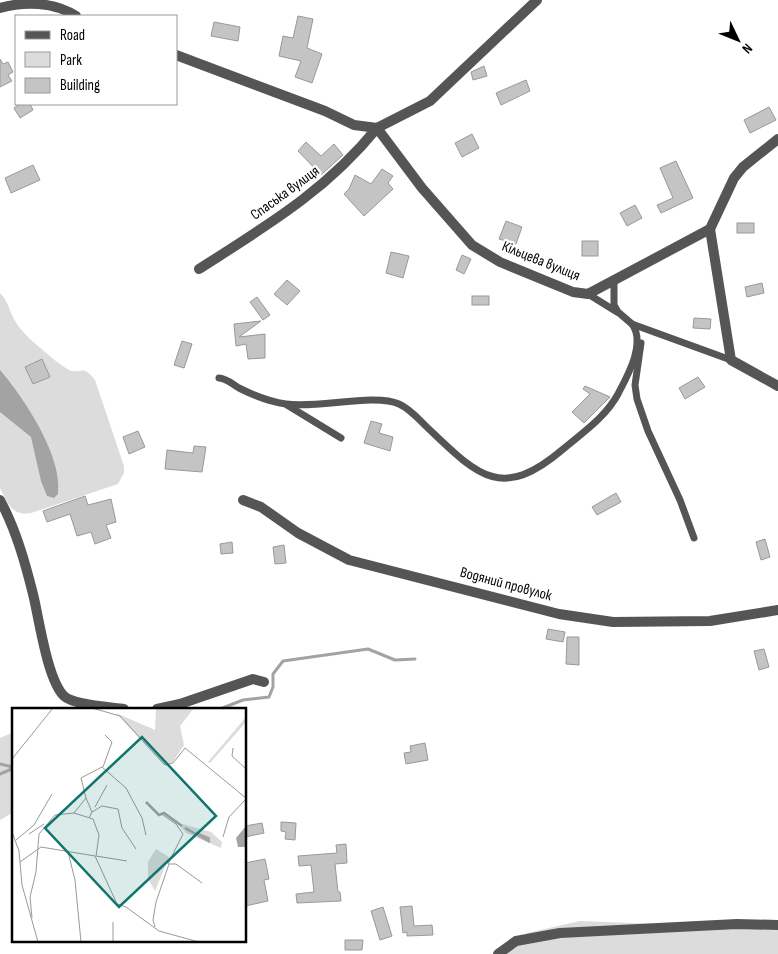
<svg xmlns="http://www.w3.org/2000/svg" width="778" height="954" font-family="'Sofia Sans Condensed',sans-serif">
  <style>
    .green { fill: #dcdcdc }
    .water { fill: #a3a3a3 }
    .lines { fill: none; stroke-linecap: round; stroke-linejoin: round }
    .stream { stroke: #a3a3a3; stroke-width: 3 }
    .building { fill: #c4c4c4; stroke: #999 }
    .service { stroke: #555; stroke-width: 7 }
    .minor { stroke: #555; stroke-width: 10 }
    .labels { text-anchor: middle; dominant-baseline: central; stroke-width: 4.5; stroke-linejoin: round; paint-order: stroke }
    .street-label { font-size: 15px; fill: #000; stroke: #fff }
    .inset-river { fill: none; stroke: #a3a3a3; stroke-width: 2.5 }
    .inset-road { fill: none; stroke: #999; stroke-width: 1 }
    .view { fill: #0f766e; fill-opacity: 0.15; stroke: #0f766e; stroke-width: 2.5 }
    .inset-edge { fill: none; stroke: #000; stroke-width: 2.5 }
  </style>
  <rect width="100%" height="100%" fill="#fff"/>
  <!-- green -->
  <g class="green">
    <path d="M0,293C8,301 8,307 13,317C18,329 34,343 44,351C52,358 60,365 69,370C82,375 82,363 95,380L124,466V473L118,484L31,513C12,517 7,502 0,488Z"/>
    <polygon points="14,732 14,812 0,820 0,738"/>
    <polygon points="580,921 778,929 778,954 505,954 527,933"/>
  </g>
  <!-- water -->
  <path class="water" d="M0,370C24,398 63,456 58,494L54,498L47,496L41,481L31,437L0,412Z"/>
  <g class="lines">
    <!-- stream -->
    <g class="stream">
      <polyline points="220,709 243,700 269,697 273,687 273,674 283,661 368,649 395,660 415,659"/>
      <polyline points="0,764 13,767"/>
      <polyline points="0,774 14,768"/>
    </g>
  </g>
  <!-- building -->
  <g class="building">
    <polygon points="298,16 313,19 307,48 322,54 312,83 295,77 301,61 279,56 283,36 293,38"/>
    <polygon points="214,22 240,27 238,41 211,36"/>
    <polygon points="0,59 3,64 8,62 13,72 8,75 12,81 0,87"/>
    <polygon points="484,66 487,76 473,80 471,72"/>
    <polygon points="526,80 530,91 501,105 496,93"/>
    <polygon points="20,104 30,104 33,110 20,118 14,108"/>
    <polygon points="769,107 776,120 750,133 744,120"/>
    <polygon points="472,134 479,148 462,157 455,143"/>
    <polygon points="306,142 321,156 334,144 343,155 321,175 298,151"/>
    <polygon points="676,161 693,198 661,213 657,205 673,198 660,168"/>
    <polygon points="33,165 40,180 11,193 5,178"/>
    <polygon points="382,169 393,176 388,183 393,189 364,216 344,194 349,189 355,175 371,184"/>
    <polygon points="635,205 642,218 627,226 620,213"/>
    <polygon points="506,221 522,227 516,244 499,239"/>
    <rect x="737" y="223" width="17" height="10"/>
    <rect x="582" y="241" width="16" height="15"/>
    <polygon points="391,252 409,256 403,278 386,273"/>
    <polygon points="462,255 471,259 464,274 456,270"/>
    <polygon points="287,280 300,291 287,305 274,294"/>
    <polygon points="762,283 764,293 747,297 745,287"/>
    <rect x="472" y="296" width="17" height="9"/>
    <polygon points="257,297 270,315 263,320 250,302"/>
    <polygon points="694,318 711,319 710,329 693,328"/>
    <polygon points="261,321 239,337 265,334 265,358 248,359 246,344 236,346 234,324"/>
    <polygon points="182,341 192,344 184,368 174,365"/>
    <polygon points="42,359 50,377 33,384 25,367"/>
    <polygon points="698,377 705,387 685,399 679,388"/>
    <polygon points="585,386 610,397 584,423 572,412 590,394 583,389"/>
    <polygon points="371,421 382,424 379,433 393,437 390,451 364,443"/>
    <polygon points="138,431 145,447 129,454 123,437"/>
    <polygon points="194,446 206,447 202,472 165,469 167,450 193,453"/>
    <polygon points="616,493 621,502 597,515 592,507"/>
    <polygon points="85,496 88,505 111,499 116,522 106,525 111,538 95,544 91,532 77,536 70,514 47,522 43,511"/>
    <polygon points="765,539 770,557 761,560 756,542"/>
    <polygon points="232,542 233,553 221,554 220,544"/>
    <polygon points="284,545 286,563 275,564 273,547"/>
    <polygon points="548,629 565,632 563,642 546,639"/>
    <polygon points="567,637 579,637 579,665 566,664"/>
    <polygon points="764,649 769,667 759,670 754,651"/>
    <polygon points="425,743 428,760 406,764 404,753 411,752 410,746"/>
    <polygon points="281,822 296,823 295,840 285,839 286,832 281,831"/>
    <polygon points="262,823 264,833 245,837 245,826"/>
    <polygon points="346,844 347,863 335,864 338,892 340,892 341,901 297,903 296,894 314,892 311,865 299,866 298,856 337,853 336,845"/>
    <polygon points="265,859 269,879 264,880 268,901 245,906 245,863"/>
    <polygon points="412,906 414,926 432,925 433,935 407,936 407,932 403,933 400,907"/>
    <polygon points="383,907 392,936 380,940 371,911"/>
    <polygon points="345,940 363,940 362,950 345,950"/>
  </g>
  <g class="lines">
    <!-- service -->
    <g class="service">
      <polyline points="614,282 614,305 618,312 632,324 731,360"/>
      <polyline points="588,294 617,312"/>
      <polyline points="641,343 635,385 637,399 648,431 680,500 694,538"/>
      <path d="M219,378C228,379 232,384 239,388C253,395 270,402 286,404C317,409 374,393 399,404C411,409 421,422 431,431C479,477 503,500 562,450C582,433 605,418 618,394C628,375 646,343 632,324"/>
      <polyline points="287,405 341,438"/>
    </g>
    <!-- minor -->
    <g class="minor">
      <path d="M0,8C25,1 54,2 76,16"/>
      <polyline points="176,55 325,111 354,125 377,128 430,101 537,0"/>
      <polyline points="710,229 731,360 778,386"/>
      <path d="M199,269C266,226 326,191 377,128L422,188L472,245L500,262L573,292L588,294L710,229L734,178L743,167L778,139"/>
      <path d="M0,500C16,530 25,562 33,594C39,618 47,679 64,696C73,705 111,707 124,709"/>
      <polyline points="243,500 261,507 298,533 349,560 559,614 613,622 710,621 778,610"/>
      <polyline points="157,709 180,704 253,679 264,682"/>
      <polyline points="498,954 516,941 560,933 737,924 778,925"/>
    </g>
  </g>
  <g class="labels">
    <!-- street labels -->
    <g class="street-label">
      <text transform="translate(285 193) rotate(-36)">Спаська вулиця</text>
      <text transform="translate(541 261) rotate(22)">Кільцева вулиця</text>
      <text transform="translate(506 584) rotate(15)">Водяний провулок</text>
    </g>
  </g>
  <!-- overview -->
  <g transform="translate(12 708)">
    <rect width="234" height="234" fill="#fff"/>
    <path d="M144,0H182L168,18L172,37L161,54L152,57L104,5L143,22ZM234,9V14L198,55L196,54ZM170,116L199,124L210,134L209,140L174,125L168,118ZM144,141L157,149L143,183L136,171V154Z" fill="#dcdcdc"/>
    <path d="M234,118V139H226L224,130Z" fill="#a3a3a3"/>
    <path class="inset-river" d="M134,94L147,107L152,105L170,118M173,120L198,134M184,125L198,131"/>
    <path class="inset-road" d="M80,0L108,8L153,57L161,55L173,40L234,90M221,40L220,48L234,61M0,51L41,0M91,59L100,34L93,27M74,90L80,104L77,110M83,99L95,77M80,104L90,98L106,101L110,120L124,141M62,105L74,90L69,70L90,59L114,80L130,110L134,127M151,107L164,116L171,126L156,156M0,124L7,143L10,177L26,234M17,126L32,116M211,129L217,109L234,91M4,132L22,117L40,86M56,144L63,172L69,234M8,154L29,139L83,148L105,196L114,199L147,223L187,234M20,210L18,189L24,164L27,126L43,107L62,105L81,111L87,127L84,148L115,153M101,214V234M143,219L141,212L144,194L157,156H164L190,175"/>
    <path class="view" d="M130,29L204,108L107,199L33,120Z"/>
    <rect width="234" height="234" class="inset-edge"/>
  </g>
  <!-- legend -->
  <rect x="15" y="15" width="162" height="90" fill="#ffffff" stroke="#999999"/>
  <rect x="25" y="31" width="25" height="8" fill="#555555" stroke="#999999"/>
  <text x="60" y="40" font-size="15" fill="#000000">Road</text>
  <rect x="25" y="52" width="25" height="15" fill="#dcdcdc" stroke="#999999"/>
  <text x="60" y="65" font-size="15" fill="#000000">Park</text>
  <rect x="25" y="78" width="25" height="15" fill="#c4c4c4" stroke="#999999"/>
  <text x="60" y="90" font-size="15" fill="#000000">Building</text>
  <!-- north arrow -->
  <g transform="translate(738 40) rotate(133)" stroke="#ffffff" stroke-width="4" paint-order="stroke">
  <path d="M0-4L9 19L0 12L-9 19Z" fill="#000000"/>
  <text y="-8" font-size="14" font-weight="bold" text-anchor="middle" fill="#000000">N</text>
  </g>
</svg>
